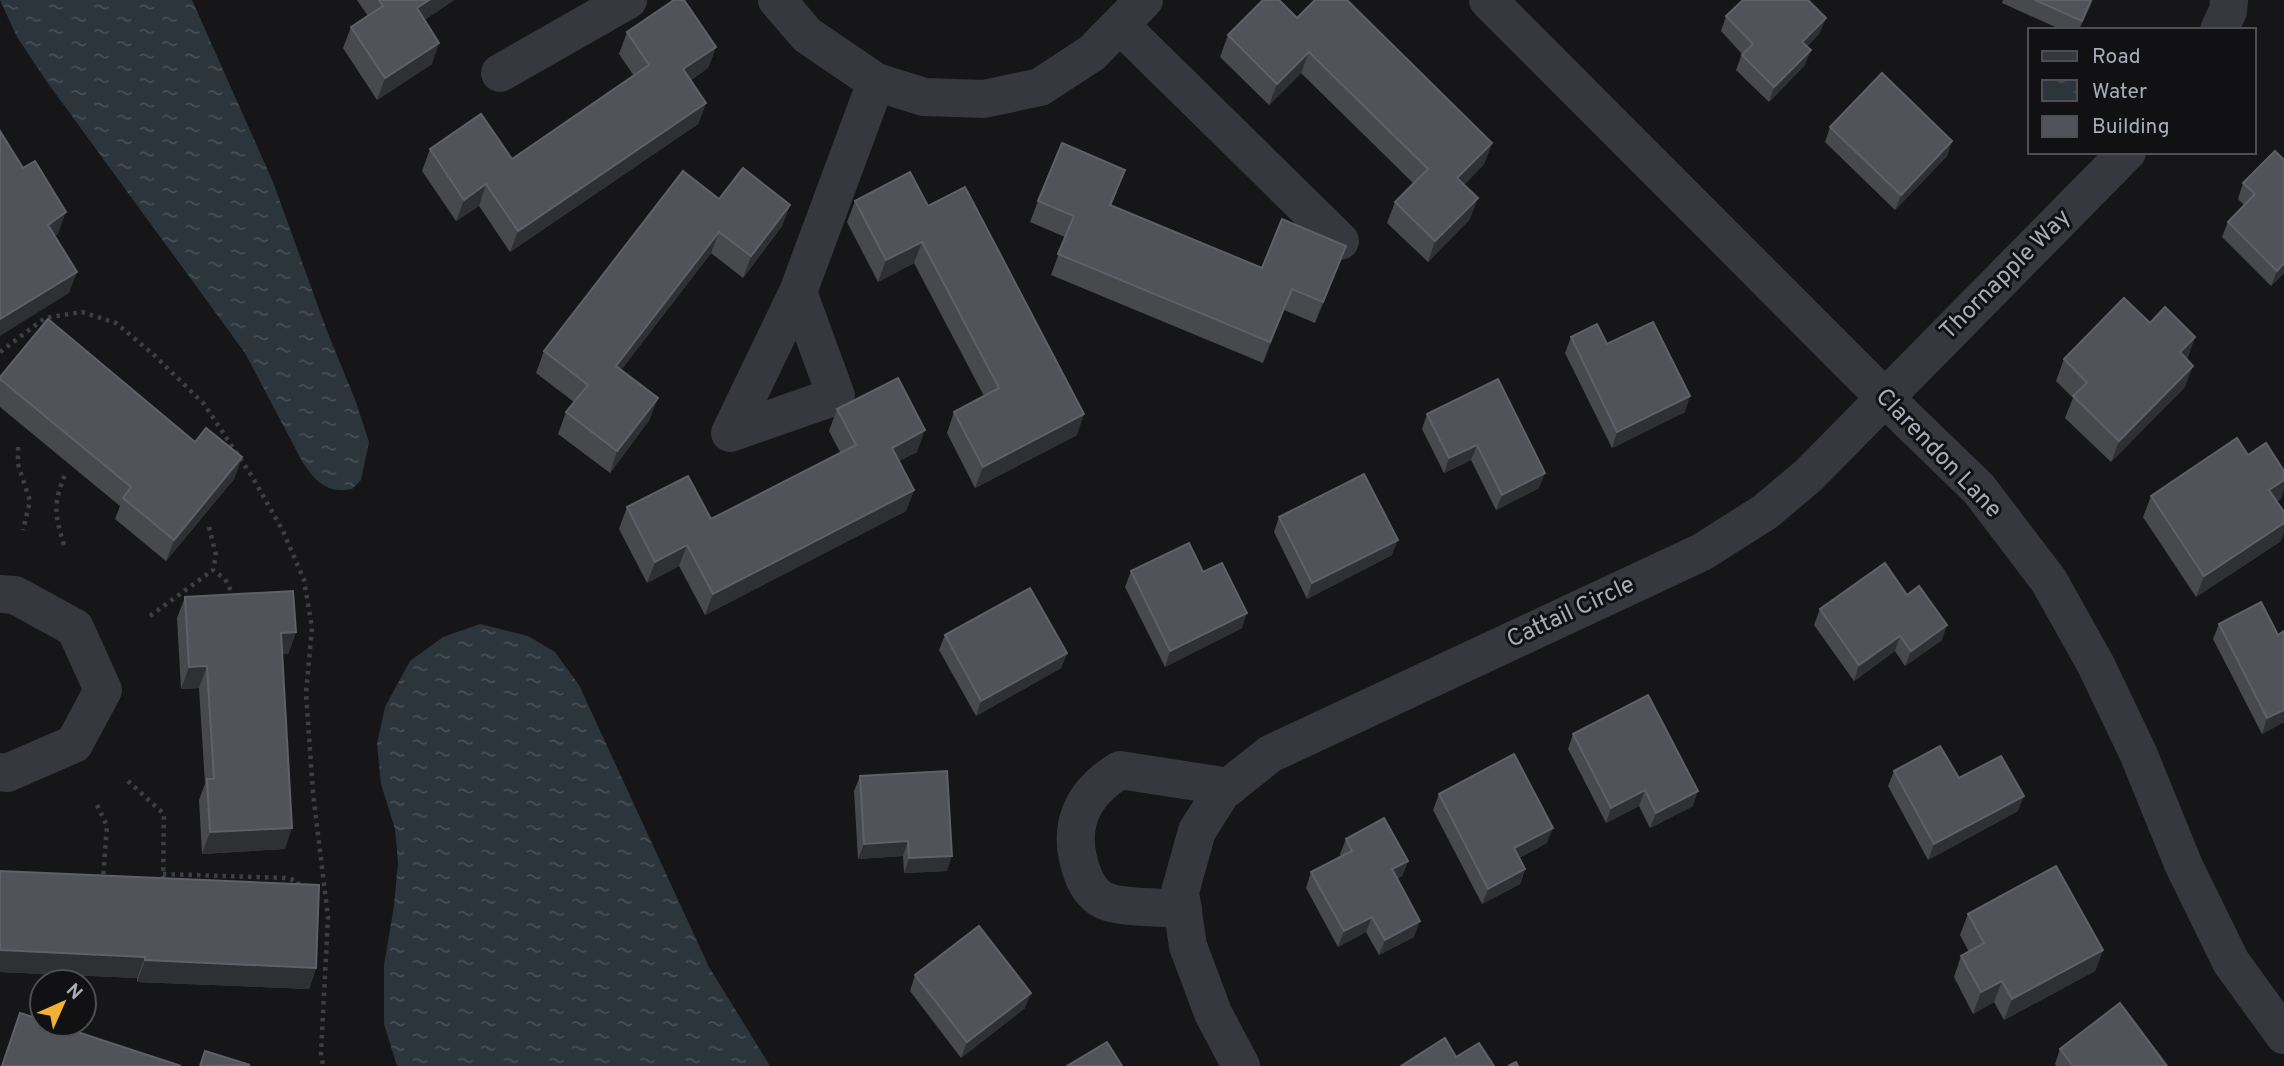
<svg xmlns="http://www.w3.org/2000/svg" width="2284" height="1066" font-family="Overpass,sans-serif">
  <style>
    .water { fill: url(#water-ripples) }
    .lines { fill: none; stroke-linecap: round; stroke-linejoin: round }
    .path { stroke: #3d3f44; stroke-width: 4.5; stroke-dasharray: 3.5 5; stroke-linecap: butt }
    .minor { stroke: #37383d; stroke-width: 38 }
    .wall { fill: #47494d }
    .shaded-wall { fill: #2f3033 }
    .building { fill: #525359; stroke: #5f6168; stroke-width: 2 }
    .labels { text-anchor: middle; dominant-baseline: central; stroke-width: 6; stroke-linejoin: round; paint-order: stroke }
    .street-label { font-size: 24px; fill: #a8adb8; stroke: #111113 }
  </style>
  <defs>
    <pattern id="water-ripples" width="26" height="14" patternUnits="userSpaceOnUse" patternTransform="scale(1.75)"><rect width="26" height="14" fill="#2c353c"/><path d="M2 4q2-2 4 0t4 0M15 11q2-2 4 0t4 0" fill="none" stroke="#485056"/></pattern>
  </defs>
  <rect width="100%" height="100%" fill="#161618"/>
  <!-- water -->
  <g class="water">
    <path d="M0,0H192L273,182L327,331L356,402L369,442L361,480L352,489C328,494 316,482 303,463L245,353L47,82L17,37Z"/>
    <polygon points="480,624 528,636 555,652 579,685 709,967 770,1066 397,1066 384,1024 384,965 394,906 398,862 395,829 381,784 377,744 385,707 410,661 443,637"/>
  </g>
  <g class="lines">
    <!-- path -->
    <g class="path">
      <polyline points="0,352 45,318 82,312 116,323 153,354 204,404 253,478 283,531 304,580 312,628 306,693 313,793 328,917 321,1053 323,1066"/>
      <polyline points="18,447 18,464 30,501 23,530"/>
      <polyline points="209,527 216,555 213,570 225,579 234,597"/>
      <path d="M64,545C54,512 53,504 66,472"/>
      <polyline points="150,616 213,570"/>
      <polyline points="128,781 164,814 163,884"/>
      <polyline points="97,805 107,826 103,879"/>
      <polyline points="163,874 285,878 298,881 299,888"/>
    </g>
    <!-- minor -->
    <g class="minor">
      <polyline points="777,0 807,35 876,82 924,97 984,99 1040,87 1092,53 1144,0"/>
      <polyline points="1488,0 1885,398 1979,489 2049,581 2096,665 2138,753 2184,866 2231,962 2284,1035"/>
      <polyline points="1120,25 1340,241"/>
      <polyline points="2219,30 2228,11 2229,0"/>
      <polyline points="500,73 628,0"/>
      <polyline points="798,292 730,433 836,396 798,292 876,82"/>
      <polyline points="0,594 15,595 75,628 103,690 74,744 7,773 0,772"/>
      <path d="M1183,909C1163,907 1124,908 1108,902C1096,899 1087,886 1083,875C1066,830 1079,795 1120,770L1229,787"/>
      <polyline points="1241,1066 1213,1013 1188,946 1180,892 1197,831 1221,793 1270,754 1702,552 1765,512 1809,475 2127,152"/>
    </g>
  </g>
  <!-- wall -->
  <g class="wall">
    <polygon points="357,0 454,0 424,20 432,64 377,100 343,48 351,27 368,16"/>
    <polygon points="2003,0 2093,0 2079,30 2062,30 2002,3"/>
    <polygon points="1726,16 1820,33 1807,46 1805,65 1769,102 1736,70 1742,54 1721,31"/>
    <polygon points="1297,18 1492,143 1484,164 1464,185 1470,219 1428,262 1387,223 1395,202 1413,183 1301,73 1269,105 1220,57 1228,35"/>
    <polygon points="627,32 716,47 708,68 691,80 706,103 698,124 510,252 479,206 456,221 422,171 430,149 512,159 634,76 619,54"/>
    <polygon points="1830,127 1952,141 1947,156 1895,210 1825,142"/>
    <polygon points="2284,160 2284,273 2271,286 2222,237 2228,222 2244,205 2238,199 2243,183"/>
    <polygon points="1117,191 1111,206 1262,268 1338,267 1315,323 1284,310 1263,363 1051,275 1065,237 1030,222 1038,201"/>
    <polygon points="719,199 790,205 782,226 743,278 711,253 621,370 650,419 610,473 558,434 566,412 574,402 536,373 544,351"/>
    <polygon points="855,201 928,206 1077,435 975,488 947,433 954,412 984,396 914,263 878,282 847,222"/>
    <polygon points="2150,323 2195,337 2187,359 2185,387 2111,462 2065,418 2073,398 2056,381 2064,359"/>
    <polygon points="1571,337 1685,412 1612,448 1565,353"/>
    <polygon points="0,377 242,457 234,479 166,561 115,519 120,506 0,407"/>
    <polygon points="1498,379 1539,488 1496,510 1471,460 1444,473 1422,429 1427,414"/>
    <polygon points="837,409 917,452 899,461 914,490 906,511 705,615 679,566 647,583 619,529 627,507 711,519 840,452 829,431"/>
    <polygon points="2248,455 2281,499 2277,501 2281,541 2196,597 2143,517 2151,496"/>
    <polygon points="1279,517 1392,555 1307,599 1274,532"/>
    <polygon points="1131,571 1203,572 1242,628 1165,667 1125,587"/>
    <polygon points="1907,595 1942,640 1905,666 1895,651 1854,681 1814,625 1820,609"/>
    <polygon points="185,597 296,632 288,654 282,654 285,849 202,854 199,800 205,784 199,688 181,689 177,618"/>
    <polygon points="2219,624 2278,635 2284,631 2284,722 2262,734 2213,639"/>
    <polygon points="945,635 1067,653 1061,668 976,716 939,650"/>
    <polygon points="1573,734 1693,806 1650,828 1639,806 1606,823 1568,749"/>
    <polygon points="1894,771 1959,778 2018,811 1928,860 1888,786"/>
    <polygon points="860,776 947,871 904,873 903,856 858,859 854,791"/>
    <polygon points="1439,794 1547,843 1519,858 1525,869 1520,884 1482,904 1433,810"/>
    <polygon points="1346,839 1408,861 1402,876 1397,879 1414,937 1379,955 1366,932 1338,947 1306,888 1311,872 1341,856 1340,854"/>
    <polygon points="0,871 316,968 309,989 137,982 137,978 0,972"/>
    <polygon points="1968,914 2103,950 2095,971 2004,1020 1994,1002 1973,1014 1954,977 1961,956 1969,952 1960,935"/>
    <polygon points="915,975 1025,1008 961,1058 910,991"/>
    <polygon points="2060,1049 2167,1066 2056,1066 2055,1064"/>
  </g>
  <!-- shaded-wall -->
  <g class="shaded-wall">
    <polygon points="429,0 454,0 409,30 417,8"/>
    <polygon points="2091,0 2093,0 2079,30 2082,21"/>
    <polygon points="1826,18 1820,33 1797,57 1802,42"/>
    <polygon points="439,43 432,64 377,100 385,78"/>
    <polygon points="716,47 708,68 675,90 683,69"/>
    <polygon points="1811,50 1805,65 1769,102 1774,87"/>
    <polygon points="1309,52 1301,73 1269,105 1277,84"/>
    <polygon points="706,103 698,124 510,252 518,231"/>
    <polygon points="1952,141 1947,156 1895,210 1901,195"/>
    <polygon points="1492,143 1484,164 1450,200 1457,178"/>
    <polygon points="486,184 479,206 456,221 464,200"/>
    <polygon points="1478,198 1470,219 1428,262 1435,241"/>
    <polygon points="790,205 782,226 743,278 751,256"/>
    <polygon points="66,212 58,234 40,246 48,225"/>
    <polygon points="719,232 711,253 608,387 616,366"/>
    <polygon points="922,242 914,263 878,282 886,260"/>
    <polygon points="1346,246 1338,267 1315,323 1323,302"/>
    <polygon points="2284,263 2284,273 2271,286 2277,271"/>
    <polygon points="77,272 69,293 0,336 0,319"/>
    <polygon points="1292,289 1284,310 1263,363 1270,342"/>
    <polygon points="2195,337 2187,358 2172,374 2180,352"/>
    <polygon points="2193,366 2185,387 2111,462 2119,441"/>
    <polygon points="1690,396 1685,412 1612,448 1617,432"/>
    <polygon points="658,398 650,419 610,473 617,451"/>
    <polygon points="1084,414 1077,435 975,488 983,467"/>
    <polygon points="925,430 917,452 884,469 892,448"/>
    <polygon points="1477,445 1471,460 1444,473 1449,458"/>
    <polygon points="242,457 234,479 166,561 174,540"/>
    <polygon points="1545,473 1539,488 1496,510 1502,495"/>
    <polygon points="2284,480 2284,490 2281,499 2261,511 2269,490"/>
    <polygon points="914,490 906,511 705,615 713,594"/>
    <polygon points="2284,523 2284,533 2281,541 2196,597 2204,576"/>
    <polygon points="1398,540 1392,555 1307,599 1312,583"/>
    <polygon points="687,545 679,566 647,583 655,562"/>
    <polygon points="1247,613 1242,628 1165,667 1170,651"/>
    <polygon points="1947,625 1942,640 1905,666 1911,651"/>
    <polygon points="296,632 288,654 273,655 281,633"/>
    <polygon points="1900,636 1895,651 1854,681 1859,665"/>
    <polygon points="1067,653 1061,668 976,716 981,701"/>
    <polygon points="207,666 199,688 181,689 189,667"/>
    <polygon points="2284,710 2284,722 2262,734 2267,718"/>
    <polygon points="1645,790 1639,806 1606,823 1611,808"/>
    <polygon points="1698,791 1693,806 1650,828 1656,813"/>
    <polygon points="2024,796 2018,811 1928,860 1934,844"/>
    <polygon points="292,828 285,849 202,854 210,832"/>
    <polygon points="1553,828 1547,843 1509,863 1514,848"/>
    <polygon points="908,841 903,856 858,859 864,844"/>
    <polygon points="952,856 947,871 904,873 909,858"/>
    <polygon points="1408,861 1402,876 1386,885 1392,869"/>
    <polygon points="1525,869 1520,884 1482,904 1488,889"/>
    <polygon points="1372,917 1366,932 1338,947 1344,931"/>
    <polygon points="1420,921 1414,937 1379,955 1385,940"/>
    <polygon points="0,950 145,957 137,978 0,972"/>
    <polygon points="2103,950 2095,971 2004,1020 2012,999"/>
    <polygon points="145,960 316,968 309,989 137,982"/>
    <polygon points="2002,981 1994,1002 1973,1014 1981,992"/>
    <polygon points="1031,993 1025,1008 961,1058 967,1042"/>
  </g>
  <!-- building -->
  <g class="building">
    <polygon points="379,0 429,0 417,8 439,43 385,78 351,27 383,6"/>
    <polygon points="674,0 684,0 716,47 683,69 706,103 518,231 486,184 464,200 430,149 481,114 512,159 649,65 627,32"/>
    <polygon points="1263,0 1279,0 1297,18 1315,0 1347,0 1492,143 1457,178 1478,198 1435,241 1395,202 1428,169 1309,52 1277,84 1228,35"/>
    <polygon points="1743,0 1808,0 1826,18 1802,42 1811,50 1774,87 1742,55 1753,44 1726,16"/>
    <polygon points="2035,0 2091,0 2082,21"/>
    <polygon points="1882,73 1952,141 1901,195 1830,127"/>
    <polygon points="0,131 23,168 35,161 66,212 48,225 77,272 0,319"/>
    <polygon points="1062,143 1125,170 1110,205 1262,268 1282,219 1346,246 1323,302 1292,289 1270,342 1058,254 1074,216 1038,201"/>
    <polygon points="2275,151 2284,160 2284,263 2277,271 2228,222 2255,194 2243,183"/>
    <polygon points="743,168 790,205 751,256 719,232 616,366 658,398 617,451 566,412 588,385 544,351 683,171 719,199"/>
    <polygon points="910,172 928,206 965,187 1084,414 983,467 954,412 999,388 922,242 886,260 855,201"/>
    <polygon points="2124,298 2150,323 2165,307 2195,337 2180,352 2193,366 2119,441 2073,396 2087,383 2064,359"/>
    <polygon points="48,319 195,442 206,428 242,457 174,540 123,498 131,487 0,379 0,377"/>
    <polygon points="1653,322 1690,396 1617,432 1571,337 1597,324 1607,344"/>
    <polygon points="898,378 925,430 892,448 914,490 713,594 687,545 655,562 627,507 688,476 711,519 856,445 837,409"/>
    <polygon points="1498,379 1545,473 1502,495 1477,445 1449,458 1427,414"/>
    <polygon points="2237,438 2248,455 2266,443 2284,471 2284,480 2269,490 2284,512 2284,523 2204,576 2151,496"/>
    <polygon points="1364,474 1398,540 1312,583 1279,517"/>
    <polygon points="1189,543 1203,572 1222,563 1247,613 1170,651 1131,571"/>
    <polygon points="1885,563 1907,595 1919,586 1947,625 1911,651 1900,636 1859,665 1820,609"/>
    <polygon points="1030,588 1067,653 981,701 945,635"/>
    <polygon points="293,591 296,632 281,633 292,828 210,832 207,779 214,779 207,666 189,667 185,597"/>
    <polygon points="2261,602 2278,635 2284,631 2284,710 2267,718 2219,624"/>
    <polygon points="1648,695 1698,791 1656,813 1645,790 1611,808 1573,734"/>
    <polygon points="1940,746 1959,778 2001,756 2024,796 1934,844 1894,771"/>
    <polygon points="1514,754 1553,828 1514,848 1525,869 1488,889 1439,794"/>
    <polygon points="947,771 952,856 909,858 908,841 864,844 860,776"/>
    <polygon points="1384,818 1408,861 1392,869 1420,921 1385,940 1372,917 1344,931 1311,872 1352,851 1346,839"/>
    <polygon points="2056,866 2103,950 2012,999 2002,981 1981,992 1961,956 1984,943 1968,914"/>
    <polygon points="0,871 319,885 316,968 145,960 145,957 0,950"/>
    <polygon points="979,926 1031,993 967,1042 915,975"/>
    <polygon points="2120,1003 2167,1066 2073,1066 2060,1049"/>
    <polygon points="20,1013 42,1020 42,1024 53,1024 181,1066 2,1066"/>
    <polygon points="1445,1038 1456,1057 1479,1043 1494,1066 1401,1066"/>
    <polygon points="1107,1042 1122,1066 1067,1066"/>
    <polygon points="205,1051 250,1065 200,1066"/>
    <polygon points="1516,1062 1518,1066 1508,1066"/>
  </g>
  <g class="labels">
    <!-- street labels -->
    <g class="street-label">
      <text transform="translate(2006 275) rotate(-45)">Thornapple Way</text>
      <text transform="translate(1938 454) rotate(46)">Clarendon Lane</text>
      <text transform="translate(1571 613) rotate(-25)">Cattail Circle</text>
    </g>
  </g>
  <!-- legend -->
  <rect x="2028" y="28" width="228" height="126" fill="#111113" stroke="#4d4f55" stroke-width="2"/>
  <rect x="2042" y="51" width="35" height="10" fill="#37383d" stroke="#4d4f55" stroke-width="2"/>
  <text x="2092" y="63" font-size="21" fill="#a8adb8">Road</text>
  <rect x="2042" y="80" width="35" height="21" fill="url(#water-ripples)" stroke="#4d4f55" stroke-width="2"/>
  <text x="2092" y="98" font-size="21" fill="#a8adb8">Water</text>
  <rect x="2042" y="116" width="35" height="21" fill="#525359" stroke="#4d4f55" stroke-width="2"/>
  <text x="2092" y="133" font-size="21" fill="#a8adb8">Building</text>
  <!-- north arrow -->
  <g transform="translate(63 1003) rotate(45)"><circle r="33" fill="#111113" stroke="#4d4f55" stroke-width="2"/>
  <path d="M0-5L12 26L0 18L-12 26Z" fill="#f2b134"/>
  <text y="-10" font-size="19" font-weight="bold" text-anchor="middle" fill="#a8adb8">N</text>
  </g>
</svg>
